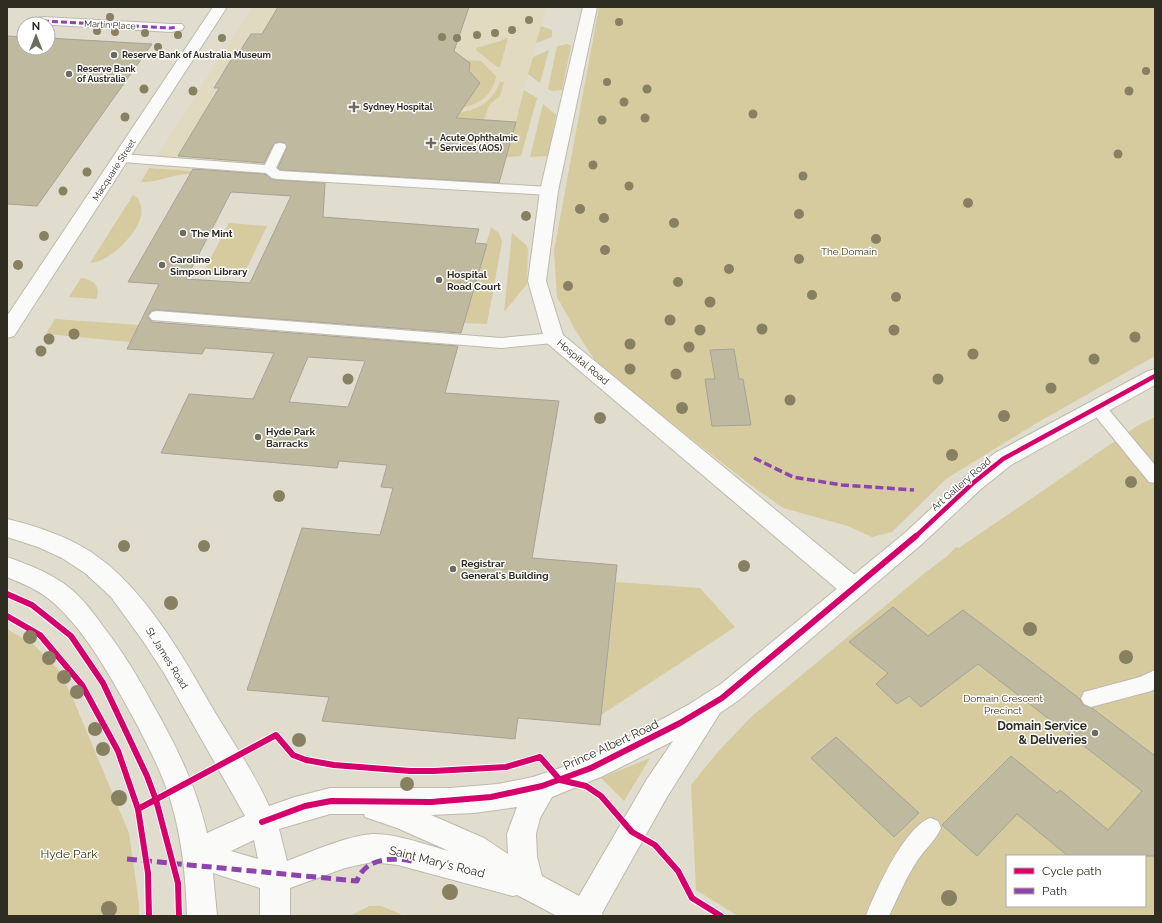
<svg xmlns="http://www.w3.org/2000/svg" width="1162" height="923" font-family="Raleway,sans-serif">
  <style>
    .built { fill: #e1dac0 }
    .green { fill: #d6ca9f; fill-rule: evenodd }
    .building { fill: #bfb9a0; stroke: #a6a397; fill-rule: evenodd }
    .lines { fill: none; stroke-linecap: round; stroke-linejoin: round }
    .lane-casing { stroke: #bdbaae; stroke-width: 2 }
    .street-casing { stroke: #bdbaae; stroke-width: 2 }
    .secondary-casing { stroke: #bdbaae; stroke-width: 2 }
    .lane { fill: #fafaf8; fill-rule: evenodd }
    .street { fill: #fafaf8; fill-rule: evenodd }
    .secondary { fill: #fafaf8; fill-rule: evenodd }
    .quiet-far2 { stroke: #8e44ad; stroke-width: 3; stroke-dasharray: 6 3; stroke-linecap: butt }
    .quiet-far1 { stroke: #8e44ad; stroke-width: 3.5; stroke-dasharray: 8 3.5; stroke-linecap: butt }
    .quiet { stroke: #8e44ad; stroke-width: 5; stroke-dasharray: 10 5; stroke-linecap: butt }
    .cycleway-far1-casing { stroke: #fff; stroke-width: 7 }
    .cycleway-casing { stroke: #fff; stroke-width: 8 }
    .cycleway-far1 { stroke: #d6006c; stroke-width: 4.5 }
    .cycleway { stroke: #d6006c; stroke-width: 6 }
    .tree { fill: #878061 }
    .poi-dot { fill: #6d6a5e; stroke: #fff; stroke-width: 1.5 }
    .labels { text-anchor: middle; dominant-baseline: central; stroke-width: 3; stroke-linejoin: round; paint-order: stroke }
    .far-street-label { font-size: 9px; fill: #2f2c21; stroke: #fff }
    .far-poi-label { font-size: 9px; font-weight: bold; fill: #2f2c21; stroke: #fff; text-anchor: start }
    .poi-label { font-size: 10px; font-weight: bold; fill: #2f2c21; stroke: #fff; text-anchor: start }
    .park-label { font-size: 10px; fill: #3d3308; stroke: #fff }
    .street-label { font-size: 10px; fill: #2f2c21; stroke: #fff }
    .near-poi-label { font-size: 12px; font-weight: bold; fill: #2f2c21; stroke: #fff; text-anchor: end }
    .near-street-label { font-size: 12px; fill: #2f2c21; stroke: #fff }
    .near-park-label { font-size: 12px; fill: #3d3308; stroke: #fff }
  </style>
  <rect width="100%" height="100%" fill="#e1ddce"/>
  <!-- built -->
  <polygon class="built" points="252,7 546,7 497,191 149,168"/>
  <!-- green -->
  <g class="green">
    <polygon points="599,7 1155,7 1155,356 1035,424 946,479 892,532 872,537 848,526 783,508 752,486 599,367 576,331 557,297 554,251"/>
    <polygon points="541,26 552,30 552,37 536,43"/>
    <polygon points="506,38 508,38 500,67 497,67 476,50 476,48 501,41"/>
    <polygon points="568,44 571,46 562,90 551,91 548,89 557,46"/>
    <polygon points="549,50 540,83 528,74 533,57"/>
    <path d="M464,60L481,61L496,76C493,97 476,106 456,109L478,81L475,78L467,75L470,64Z"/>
    <path d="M500,82H504L500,96L489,105L484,120L450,117L451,114C475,111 491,105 500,82Z"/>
    <polygon points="524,90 537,98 521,156 507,157"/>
    <polygon points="543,104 556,115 548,156 530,157"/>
    <path d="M149,168L192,171L191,174C174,173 158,183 141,182Z"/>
    <path d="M133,195L138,198C141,205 143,211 140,219C136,235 108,263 90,263Z"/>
    <polygon points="229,223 267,226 243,276 203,273"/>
    <polygon points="491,227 499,233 502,242 487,324 464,323"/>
    <polygon points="512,233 526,245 528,249 527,284 504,312"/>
    <path d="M81,278C92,279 102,286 96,299L69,297Z"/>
    <polygon points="55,319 139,325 130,342 46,334"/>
    <path d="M1155,417V916H738L696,890L691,785L717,753L751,717L926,572L946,557L956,547L959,548L1137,426ZM1007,856H1145V906H1007Z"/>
    <polygon points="616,582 700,588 735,627 601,715"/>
    <polygon points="7,629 34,645 57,668 71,694 129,833 139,904 139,916 7,916"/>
    <polygon points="650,758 624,801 601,778"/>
    <polygon points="369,906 381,906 401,914 399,916 350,916"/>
  </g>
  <!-- building -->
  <g class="building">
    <polygon points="278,7 469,7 454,51 470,63 469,71 480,83 456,118 516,122 499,183 281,170 278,168 287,147 285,143 280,142 274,143 264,163 178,156 219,88 214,88 237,50 240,51 251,34 262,34"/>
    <polygon points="7,36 24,37 24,48 48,48 48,38 152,44 37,206 7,204"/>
    <path d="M193,169L265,174L271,179L277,180L325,183L323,217L479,229L475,243L487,244L461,333L157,310L151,311L148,316L152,322L458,346L445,393L559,401L532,558L617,565L600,725L518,718L515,739L322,721L329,697L247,690L302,528L380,535L393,488L381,487L387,465L339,461L337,468L161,453L189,394L253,399L274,353L205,348L202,354L127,349L159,284L128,282ZM231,192L291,196L250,283L186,279ZM308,357L365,361L348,407L289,402Z"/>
    <polygon points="734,349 739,379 743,379 751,425 712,426 705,379 715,379 710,350"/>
    <polygon points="893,607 928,636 963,610 1080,699 1083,705 1092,708 1155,756 1155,856 1068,856 1017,814 977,856 942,825 1011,756 1057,793 1060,790 1108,830 1142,791 978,664 921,707 909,696 897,704 876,684 888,673 849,642"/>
    <polygon points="836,737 919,813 894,837 811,758"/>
  </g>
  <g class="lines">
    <defs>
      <g id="lane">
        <polygon points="280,143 285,144 286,147 276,168 280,171 549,187 554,188 556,191 554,194 549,195 277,179 272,178 266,173 122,162 117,161 115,158 117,155 122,154 265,165 275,144"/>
        <polygon points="157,311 501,338 554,333 559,334 562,338 559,342 554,343 501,348 152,320 149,316 152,312"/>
        <polygon points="1098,402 1104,404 1155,465 1155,483 1149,482 1092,412 1090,408 1092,404"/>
        <polygon points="1155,670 1155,689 1151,691 1091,707 1084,704 1081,698 1084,692 1140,677"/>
        <path d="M930,818L938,821L941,828C935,841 925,849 917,861C906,878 898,897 889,916H866C876,890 904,828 930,818Z"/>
      </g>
      <g id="street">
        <polygon points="583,7 597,7 558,191 546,281 563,335 862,581 865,588 862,595 853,598 844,595 547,343 544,338 528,281 540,191"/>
        <polygon points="43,17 171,24 182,24 184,27 182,30 171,32 38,24 36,21 38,18"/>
      </g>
      <g id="secondary">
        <polygon points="213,7 227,7 14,336 7,338 7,316"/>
        <path d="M1155,369V385L1011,465L981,489L922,544L739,700L720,713L667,797L602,913L603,916H557L517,895L513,896L398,865L372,862L345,868L290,888V916H260V888L213,873L217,916H187C186,877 182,839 171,802C162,772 148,746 134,719C113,681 87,633 55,604C41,591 24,584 7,577V557C29,565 54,574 72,590C85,601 95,615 105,629C123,652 138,677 152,703C176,745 196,786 207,833L245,816L164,673L143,641L111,597L85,573L62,558L38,547L7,537V519C36,526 66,536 91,552C144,587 182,655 213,709C232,741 254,772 269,806L295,797L330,788H450L498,784L533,777L566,766L620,742L688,705L721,684L906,532L965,477L995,453L1148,371ZM673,741L647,779L579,896L542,876L537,857L536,834L540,818L552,797L603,776ZM517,807L507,834L508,854L484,838L431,815L474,813ZM330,814H364L365,817L397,828L449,851C427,845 394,833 372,834C343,837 314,851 287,861L279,829ZM254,840L258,859L231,851Z"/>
      </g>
    </defs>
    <!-- lane casing -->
    <use href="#lane" class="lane-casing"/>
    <!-- street casing -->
    <use href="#street" class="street-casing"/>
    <!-- secondary casing -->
    <use href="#secondary" class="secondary-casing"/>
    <!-- lane -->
    <use href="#lane" class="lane"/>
    <!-- street -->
    <use href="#street" class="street"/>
    <!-- secondary -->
    <use href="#secondary" class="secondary"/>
    <!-- quiet-far2 -->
    <polyline class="quiet-far2" points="43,21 171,28 177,27"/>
    <!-- quiet-far1 -->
    <polyline class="quiet-far1" points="754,458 793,477 842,485 914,490"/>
    <!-- quiet -->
    <path class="quiet" d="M127,859L357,881C365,858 391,857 412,861"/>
    <defs>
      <polyline id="cycleway-far1" points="915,537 973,483 1003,459 1155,376"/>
      <g id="cycleway">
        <polyline points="7,594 32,605 71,636 103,683 147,776 156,800 178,883 179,916"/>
        <polyline points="7,616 40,635 82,685 118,751 138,809 148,873 149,916"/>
        <polyline points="138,809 276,735 293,755 306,760 334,765 410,771 434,771 506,767 540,757 560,780 586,786 601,796 632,832 655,845 678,871 692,898 721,916"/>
        <polyline points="262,822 305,806 331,801 431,802 491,797 542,786 591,768 680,723 722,698 916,536"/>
      </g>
    </defs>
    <!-- cycleway-far1 casing -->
    <use href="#cycleway-far1" class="cycleway-far1-casing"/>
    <!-- cycleway casing -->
    <use href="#cycleway" class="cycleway-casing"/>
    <!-- cycleway-far1 -->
    <use href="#cycleway-far1" class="cycleway-far1"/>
    <!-- cycleway -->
    <use href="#cycleway" class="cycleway"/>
  </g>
  <!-- trees -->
  <g class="tree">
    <circle cx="110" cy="17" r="4"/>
    <circle cx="529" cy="20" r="4"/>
    <circle cx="619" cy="22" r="4"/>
    <circle cx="512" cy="30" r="4"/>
    <circle cx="97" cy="31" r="4"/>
    <circle cx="115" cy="32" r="4"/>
    <circle cx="145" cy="33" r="4"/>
    <circle cx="495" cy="33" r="4"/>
    <circle cx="178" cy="35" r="4"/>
    <circle cx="477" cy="35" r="4"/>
    <circle cx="442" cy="37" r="4"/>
    <circle cx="222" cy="38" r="4"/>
    <circle cx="457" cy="38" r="4"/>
    <circle cx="158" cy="47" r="4"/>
    <circle cx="1146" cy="71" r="4"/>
    <circle cx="607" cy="82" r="4"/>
    <circle cx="144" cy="89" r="4.5"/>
    <circle cx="647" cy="89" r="4.5"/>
    <circle cx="193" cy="91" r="4.5"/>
    <circle cx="1129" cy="91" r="4.5"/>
    <circle cx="624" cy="102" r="4.5"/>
    <circle cx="753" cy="114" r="4.5"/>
    <circle cx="125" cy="117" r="4.5"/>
    <circle cx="645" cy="118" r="4.5"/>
    <circle cx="602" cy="120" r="4.5"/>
    <circle cx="1118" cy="154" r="4.5"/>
    <circle cx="593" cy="165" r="4.5"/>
    <circle cx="87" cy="172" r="4.5"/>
    <circle cx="803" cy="176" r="4.5"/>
    <circle cx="629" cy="186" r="4.5"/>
    <circle cx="63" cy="191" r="4.5"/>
    <circle cx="968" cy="203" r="5"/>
    <circle cx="580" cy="209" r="5"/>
    <circle cx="799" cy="214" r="5"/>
    <circle cx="526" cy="216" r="5"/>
    <circle cx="604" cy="218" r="5"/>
    <circle cx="674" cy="223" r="5"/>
    <circle cx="44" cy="236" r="5"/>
    <circle cx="876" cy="239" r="5"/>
    <circle cx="605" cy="250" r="5"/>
    <circle cx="799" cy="259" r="5"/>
    <circle cx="18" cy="265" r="5"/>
    <circle cx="729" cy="269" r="5"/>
    <circle cx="678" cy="282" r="5"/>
    <circle cx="568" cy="286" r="5"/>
    <circle cx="812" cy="295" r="5"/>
    <circle cx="896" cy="297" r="5"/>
    <circle cx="710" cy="302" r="5.5"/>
    <circle cx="670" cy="320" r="5.5"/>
    <circle cx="762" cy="329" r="5.5"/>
    <circle cx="700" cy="330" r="5.5"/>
    <circle cx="894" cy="330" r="5.5"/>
    <circle cx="74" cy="334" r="5.5"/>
    <circle cx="1135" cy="337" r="5.5"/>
    <circle cx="49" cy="339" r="5.5"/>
    <circle cx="630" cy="344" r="5.5"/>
    <circle cx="689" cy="347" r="5.5"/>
    <circle cx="41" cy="351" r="5.5"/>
    <circle cx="973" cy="354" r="5.5"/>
    <circle cx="1094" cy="359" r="5.5"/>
    <circle cx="630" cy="369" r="5.5"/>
    <circle cx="676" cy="374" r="5.5"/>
    <circle cx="348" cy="379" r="5.5"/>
    <circle cx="938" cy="379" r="5.5"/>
    <circle cx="1051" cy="388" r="5.5"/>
    <circle cx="790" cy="400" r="5.5"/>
    <circle cx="682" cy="408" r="6"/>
    <circle cx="1004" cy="416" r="6"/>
    <circle cx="600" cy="418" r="6"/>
    <circle cx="952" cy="455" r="6"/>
    <circle cx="1131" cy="482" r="6"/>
    <circle cx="279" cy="496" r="6"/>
    <circle cx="124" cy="546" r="6"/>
    <circle cx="204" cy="546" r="6"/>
    <circle cx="744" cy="566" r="6"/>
    <circle cx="171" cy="603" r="7"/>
    <circle cx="1030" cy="629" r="7"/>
    <circle cx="30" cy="637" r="7"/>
    <circle cx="1126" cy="657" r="7"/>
    <circle cx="49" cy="658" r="7"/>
    <circle cx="64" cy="677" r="7"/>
    <circle cx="77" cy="692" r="7"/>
    <circle cx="95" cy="729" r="7"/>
    <circle cx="299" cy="740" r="7"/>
    <circle cx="103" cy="749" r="7"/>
    <circle cx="407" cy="784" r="7"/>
    <circle cx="119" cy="798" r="8"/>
    <circle cx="450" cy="892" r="8"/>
    <circle cx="949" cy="898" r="8"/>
    <circle cx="109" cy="909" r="8"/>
  </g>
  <!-- markers -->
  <g class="poi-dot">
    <circle cx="114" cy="55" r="4"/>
    <circle cx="69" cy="74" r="4"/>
    <path d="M352 101h4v4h4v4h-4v4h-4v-4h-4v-4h4z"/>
    <path d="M429 137h4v4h4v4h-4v4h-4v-4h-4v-4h4z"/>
    <circle cx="183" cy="233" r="4"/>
    <circle cx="162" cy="265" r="4"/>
    <circle cx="439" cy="280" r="4"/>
    <circle cx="258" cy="437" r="4"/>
    <circle cx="453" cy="569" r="4"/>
    <circle cx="1095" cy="733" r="4"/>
  </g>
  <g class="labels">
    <!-- far-street labels -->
    <g class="far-street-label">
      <text transform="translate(110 25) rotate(3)">Martin Place</text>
      <text transform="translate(114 170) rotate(-57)">Macquarie Street</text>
    </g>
    <!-- far-poi labels -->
    <g class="far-poi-label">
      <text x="122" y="55">Reserve Bank of Australia Museum</text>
      <text x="77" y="69">Reserve Bank<tspan x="77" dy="10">of Australia</tspan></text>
      <text x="363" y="107">Sydney Hospital</text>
      <text x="440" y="138">Acute Ophthalmic<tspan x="440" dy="10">Services (AOS)</tspan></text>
    </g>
    <!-- poi labels -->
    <g class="poi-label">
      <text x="191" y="233">The Mint</text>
      <text x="170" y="259">Caroline<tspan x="170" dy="12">Simpson Library</tspan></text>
      <text x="447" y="274">Hospital<tspan x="447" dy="12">Road Court</tspan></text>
      <text x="266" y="431">Hyde Park<tspan x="266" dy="12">Barracks</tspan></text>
      <text x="461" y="563">Registrar<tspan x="461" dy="12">General's Building</tspan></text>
    </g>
    <!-- park labels -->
    <g class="park-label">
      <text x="849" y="251">The Domain</text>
      <text x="1003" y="698">Domain Crescent<tspan x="1003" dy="12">Precinct</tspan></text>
    </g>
    <!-- street labels -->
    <g class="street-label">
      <text transform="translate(583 362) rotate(40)">Hospital Road</text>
      <text transform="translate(961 484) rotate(-41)">Art Gallery Road</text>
      <text transform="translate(167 658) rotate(58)">St. James Road</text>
    </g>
    <!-- near-poi labels -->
    <g class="near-poi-label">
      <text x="1087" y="726">Domain Service<tspan x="1087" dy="14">&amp; Deliveries</tspan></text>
    </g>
    <!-- near-street labels -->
    <g class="near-street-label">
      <text transform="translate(611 745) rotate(-25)">Prince Albert Road</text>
      <text transform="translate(437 862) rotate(14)">Saint Mary's Road</text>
    </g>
    <!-- near-park labels -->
    <g class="near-park-label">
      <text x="69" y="854">Hyde Park</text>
    </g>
  </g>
  <!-- border -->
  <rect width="1162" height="923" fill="none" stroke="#2f2c21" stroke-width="16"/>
  <!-- legend -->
  <rect x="1006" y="855" width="140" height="52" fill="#ffffff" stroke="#acaba6"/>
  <rect x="1014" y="868" width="20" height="6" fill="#d6006c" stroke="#acaba6"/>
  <text x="1042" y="875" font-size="12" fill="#2f2c21">Cycle path</text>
  <rect x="1014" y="888" width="20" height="6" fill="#8e44ad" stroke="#acaba6"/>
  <text x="1042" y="895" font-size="12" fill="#2f2c21">Path</text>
  <!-- north arrow -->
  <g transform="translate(36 36)"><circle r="19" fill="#ffffff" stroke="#acaba6"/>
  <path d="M0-3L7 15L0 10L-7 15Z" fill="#6d6a5e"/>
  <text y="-6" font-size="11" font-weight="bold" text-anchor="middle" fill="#2f2c21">N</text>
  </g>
</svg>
